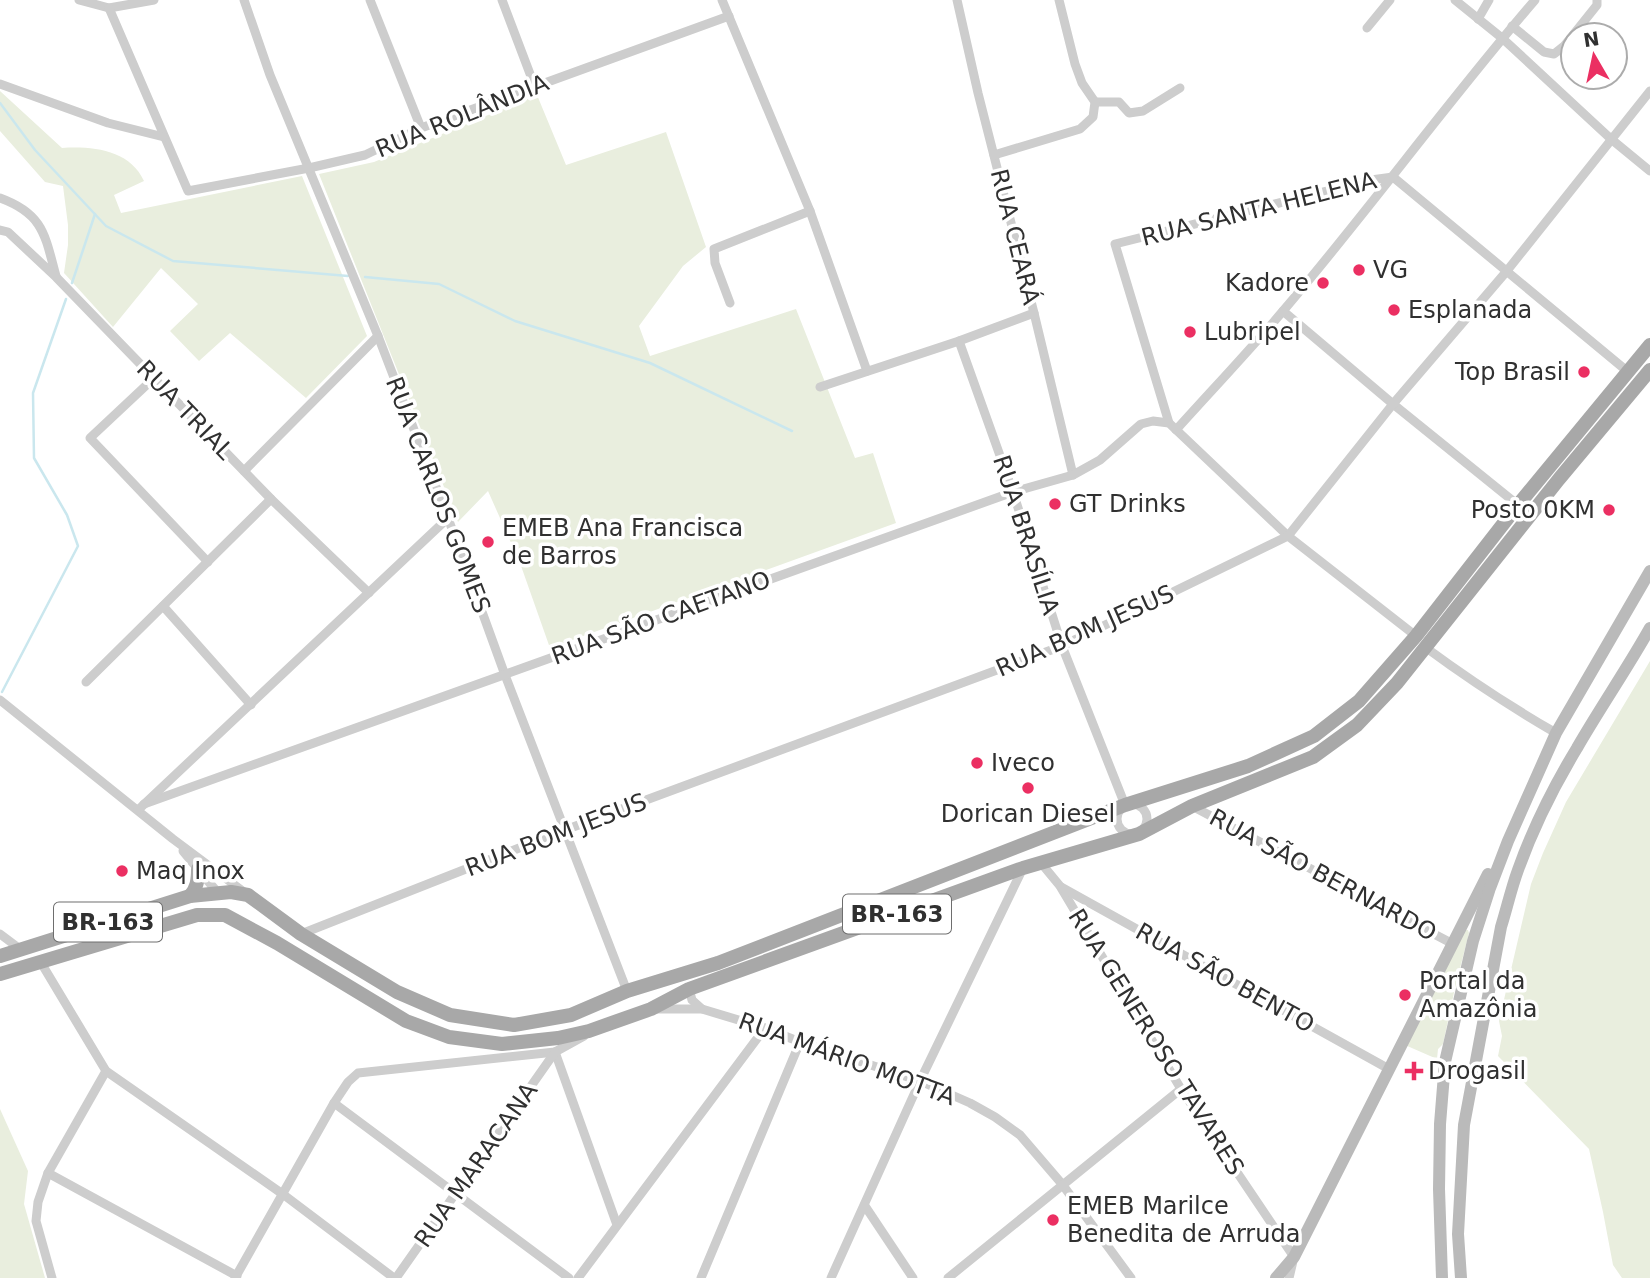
<svg xmlns="http://www.w3.org/2000/svg" width="1650" height="1278" font-family="'DejaVu Sans',sans-serif">
  <style>
    .green { fill: #e9eede }
    .lines { fill: none; stroke-linecap: round; stroke-linejoin: round }
    .stream { stroke: #cae7ee; stroke-width: 2.5 }
    .minor { stroke: #cdcdcd; stroke-width: 9 }
    .secondary { stroke: #bababa; stroke-width: 12 }
    .primary { stroke: #a8a8a8; stroke-width: 14 }
    .poi-dot { fill: #eb2f62; stroke: #fff; stroke-width: 2.5 }
    .labels { text-anchor: middle; dominant-baseline: central; stroke-width: 7; stroke-linejoin: round; paint-order: stroke }
    .shield { fill: #fff; stroke: #6e6e6e; stroke-width: 2 }
    .shield-label { font-size: 23px; font-weight: bold; fill: #303030 }
    .street-label { font-size: 24px; fill: #303030; stroke: #fff }
    .poi-label { font-size: 24px; fill: #303030; stroke: #fff; text-anchor: start }
  </style>
  <rect width="100%" height="100%" fill="#fff"/>
  <!-- green -->
  <g class="green">
    <path d="M0,91L62,148C93,146 130,150 144,181L114,195L121,213L302,176L367,336L306,398L230,333L199,361L170,331L198,304L161,268L113,327L64,273L68,245V225L63,186L45,182L0,131Z"/>
    <polygon points="537,95 566,165 666,132 706,247 683,266 639,326 650,356 796,309 855,458 873,453 896,523 550,648 520,563 488,491 458,522 319,174 374,162"/>
    <polygon points="1650,661 1650,1278 1622,1278 1613,1265 1603,1212 1589,1149 1498,1056 1502,1036 1499,1021 1531,884 1543,853 1566,802"/>
    <polygon points="1465,930 1468,930 1469,933 1455,988 1443,1044 1438,1049 1437,1059 1405,1045"/>
    <polygon points="0,1109 28,1171 24,1204 45,1278 0,1278"/>
  </g>
  <g class="lines">
    <!-- stream -->
    <g class="stream">
      <polyline points="0,103 35,150 106,226 173,261 348,276"/>
      <polyline points="365,277 439,284 515,321 650,363 792,431"/>
      <polyline points="72,283 95,214"/>
      <polyline points="2,692 78,546 67,515 34,458 33,393 66,299"/>
    </g>
    <!-- minor -->
    <g class="minor">
      <polyline points="79,0 109,8 154,0"/>
      <polyline points="244,0 270,75 378,336 448,518 505,675 627,991"/>
      <polyline points="370,0 421,128"/>
      <polyline points="502,0 535,87"/>
      <polyline points="722,0 810,211 867,371"/>
      <polyline points="957,0 978,93 1034,313 1073,475"/>
      <polyline points="1455,0 1502,38 1611,139 1650,171"/>
      <polyline points="109,8 188,191 309,168 365,155 421,128 729,16"/>
      <polyline points="1478,19 1489,0"/>
      <polyline points="1512,26 1544,52 1554,54 1564,46 1573,35"/>
      <polyline points="1367,28 1390,0"/>
      <polyline points="1573,35 1597,5 1597,0"/>
      <polyline points="0,84 108,123 164,137"/>
      <polyline points="1095,102 1119,102 1129,113 1143,111 1180,88"/>
      <polyline points="994,155 1080,129 1093,117 1095,102 1082,83 1075,64 1059,0"/>
      <path d="M0,198C44,214 45,236 56,276"/>
      <polyline points="0,230 8,232 56,277 271,499 369,593"/>
      <polyline points="730,303 715,263 714,249 810,211"/>
      <polyline points="1283,311 1393,404 1518,505"/>
      <polyline points="959,341 1013,492 1062,646 1125,805"/>
      <polyline points="154,378 90,438 208,562"/>
      <polyline points="820,387 959,341 1034,313"/>
      <polyline points="1169,423 1115,244 1371,180 1393,177 1627,371"/>
      <path d="M1176,430C1212,390 1249,351 1283,311C1370,209 1448,101 1535,0"/>
      <polyline points="244,471 378,336"/>
      <polyline points="163,606 251,705"/>
      <path d="M1425,647C1467,678 1511,707 1556,733"/>
      <polyline points="86,682 271,499"/>
      <polyline points="0,700 173,839 244,892"/>
      <polyline points="144,804 1013,492 1073,475 1100,460 1141,424 1153,421 1169,423 1288,536 1416,636"/>
      <circle cx="1132" cy="819" r="15"/>
      <polyline points="1192,806 1453,944"/>
      <polyline points="138,810 448,518"/>
      <polyline points="183,851 218,893"/>
      <polyline points="1041,863 1060,886 1181,1089 1294,1257 1289,1278"/>
      <polyline points="1061,887 1389,1069"/>
      <polyline points="0,934 20,949"/>
      <polyline points="301,934 565,830 1062,646 1288,536 1393,404 1506,272 1650,91"/>
      <polyline points="40,961 106,1071 284,1195 394,1278"/>
      <polyline points="689,989 692,1000 702,1009"/>
      <polyline points="657,1009 702,1009 765,1028 800,1042 920,1081 970,1103 995,1117 1020,1135 1062,1184 1131,1278"/>
      <polyline points="555,1052 617,1225"/>
      <polyline points="334,1103 569,1278"/>
      <polyline points="48,1173 237,1276"/>
      <polyline points="865,1206 913,1278"/>
      <polyline points="52,1278 36,1221 38,1202 48,1173 106,1071"/>
      <polyline points="235,1278 334,1103 348,1082 358,1073 555,1052 584,1036"/>
      <polyline points="396,1278 555,1052"/>
      <polyline points="578,1278 765,1028"/>
      <polyline points="701,1278 800,1042"/>
      <polyline points="831,1278 920,1081 1023,868"/>
      <polyline points="948,1278 1181,1089"/>
    </g>
    <!-- secondary -->
    <g class="secondary">
      <polyline points="1276,1278 1294,1257 1488,874"/>
      <polyline points="1442,1278 1439,1189 1440,1124 1445,1062 1473,941 1490,888 1508,841 1556,733 1650,571"/>
      <path d="M1461,1278L1458,1234L1464,1125L1501,927C1507,908 1511,889 1518,870C1533,828 1554,786 1577,748C1600,708 1627,669 1650,628"/>
    </g>
    <!-- primary -->
    <g class="primary">
      <path d="M190,896C197,888 198,880 198,869"/>
      <polyline points="0,956 190,896 231,892 248,895 301,934 397,992 450,1015 514,1025 571,1015 627,991 718,963 1125,805 1248,766 1314,736 1359,701 1416,636 1518,505 1650,345"/>
      <polyline points="0,974 197,915 225,915 277,943 406,1021 449,1037 502,1044 558,1038 589,1031 651,1009 689,989 1023,868 1139,834 1192,806 1313,757 1357,725 1397,683 1559,479 1650,370"/>
    </g>
  </g>
  <!-- markers -->
  <g class="poi-dot">
    <circle cx="1359" cy="270" r="7"/>
    <circle cx="1323" cy="283" r="7"/>
    <circle cx="1394" cy="310" r="7"/>
    <circle cx="1190" cy="332" r="7"/>
    <circle cx="1584" cy="372" r="7"/>
    <circle cx="1055" cy="504" r="7"/>
    <circle cx="1609" cy="510" r="7"/>
    <circle cx="488" cy="542" r="7"/>
    <circle cx="977" cy="763" r="7"/>
    <circle cx="1028" cy="788" r="7"/>
    <circle cx="122" cy="871" r="7"/>
    <circle cx="1405" cy="995" r="7"/>
    <path d="M1410.5 1060.5h7v7h7v7h-7v7h-7v-7h-7v-7h7z"/>
    <circle cx="1053" cy="1220" r="7"/>
  </g>
  <g class="labels">
    <!-- shield labels -->
    <g class="shield">
      <rect x="843" y="894.5" width="108" height="39" rx="5"/>
      <rect x="54" y="902.5" width="108" height="39" rx="5"/>
    </g>
    <g class="shield-label">
      <text x="897" y="914">BR-163</text>
      <text x="108" y="922">BR-163</text>
    </g>
    <!-- street labels -->
    <g class="street-label">
      <text transform="translate(462 116) rotate(-22)">RUA ROLÂNDIA</text>
      <text transform="translate(1259 209) rotate(-14)">RUA SANTA HELENA</text>
      <text transform="translate(1015 237) rotate(76)">RUA CEARÁ</text>
      <text transform="translate(185 410) rotate(46)">RUA TRIAL</text>
      <text transform="translate(438 495) rotate(69)">RUA CARLOS GOMES</text>
      <text transform="translate(1026 535) rotate(72)">RUA BRASÍLIA</text>
      <text transform="translate(661 618) rotate(-20)">RUA SÃO CAETANO</text>
      <text transform="translate(1085 631) rotate(-24)">RUA BOM JESUS</text>
      <text transform="translate(556 835) rotate(-21)">RUA BOM JESUS</text>
      <text transform="translate(1323 875) rotate(28)">RUA SÃO BERNARDO</text>
      <text transform="translate(1225 978) rotate(29)">RUA SÃO BENTO</text>
      <text transform="translate(1156 1042) rotate(58)">RUA GENEROSO TAVARES</text>
      <text transform="translate(847 1059) rotate(20)">RUA MÁRIO MOTTA</text>
      <text transform="translate(476 1165) rotate(-55)">RUA MARACANA</text>
    </g>
    <!-- poi labels -->
    <g class="poi-label">
      <text x="1373" y="270">VG</text>
      <text x="1309" y="283" text-anchor="end">Kadore</text>
      <text x="1408" y="310">Esplanada</text>
      <text x="1204" y="332">Lubripel</text>
      <text x="1570" y="372" text-anchor="end">Top Brasil</text>
      <text x="1069" y="504">GT Drinks</text>
      <text x="1595" y="510" text-anchor="end">Posto 0KM</text>
      <text x="502" y="528">EMEB Ana Francisca<tspan x="502" dy="28">de Barros</tspan></text>
      <text x="991" y="763">Iveco</text>
      <text x="1028" y="814" text-anchor="middle">Dorican Diesel</text>
      <text x="136" y="871">Maq Inox</text>
      <text x="1419" y="981">Portal da<tspan x="1419" dy="28">Amazônia</tspan></text>
      <text x="1428" y="1071">Drogasil</text>
      <text x="1067" y="1206">EMEB Marilce<tspan x="1067" dy="28">Benedita de Arruda</tspan></text>
    </g>
  </g>
  <!-- north arrow -->
  <g transform="translate(1594 56) rotate(351)"><circle r="33" fill="#ffffff" stroke="#acacac" stroke-width="2"/>
  <path d="M0-5L12 26L0 18L-12 26Z" fill="#eb2f62"/>
  <text y="-10" font-size="19" font-weight="bold" text-anchor="middle" fill="#303030">N</text>
  </g>
</svg>
